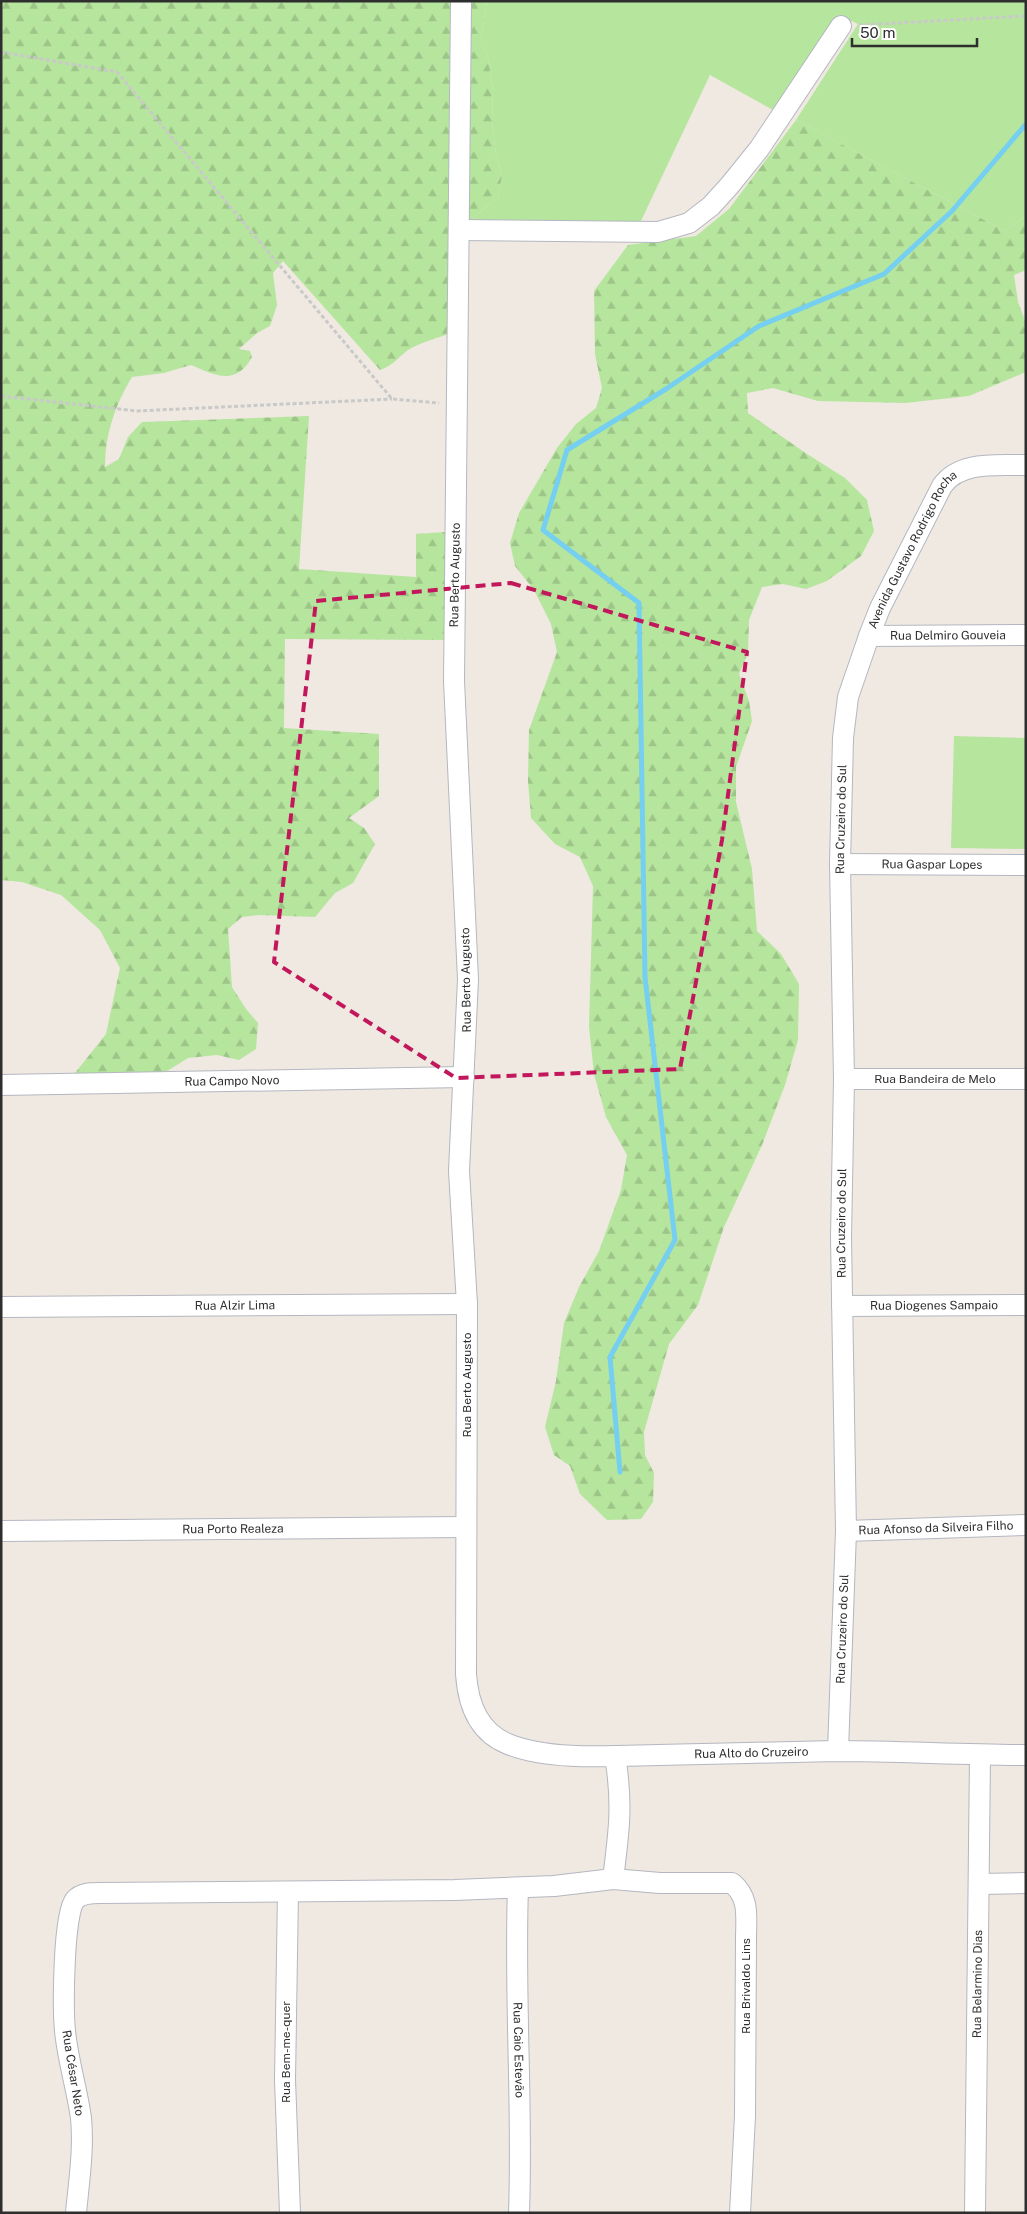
<svg xmlns="http://www.w3.org/2000/svg" width="1027" height="2214" font-family="'Public Sans',sans-serif">
  <style>
    .grass { fill: #b6e59e }
    .forest { fill: url(#forest-firs) }
    .lines { fill: none; stroke-linecap: round; stroke-linejoin: round }
    .stream { stroke: #75cff0; stroke-width: 5 }
    .minor-casing { stroke: #b4b7c1; stroke-width: 22 }
    .path { stroke: #c9c9c9; stroke-width: 3; stroke-dasharray: 4 2.5; stroke-linecap: butt }
    .minor { stroke: #fff; stroke-width: 20 }
    .marked { fill: none; stroke: #c2185b; stroke-width: 4; stroke-dasharray: 10 6; stroke-linejoin: round }
    .labels { text-anchor: middle; dominant-baseline: central; stroke-width: 4; stroke-linejoin: round; paint-order: stroke }
    .street-label { font-size: 12px; fill: #2e2e2e; stroke: #fff }
  </style>
  <defs>
    <pattern id="forest-firs" width="22" height="20" patternUnits="userSpaceOnUse" patternTransform="scale(1.25)"><rect width="22" height="20" fill="#b6e59e"/><path d="M5 1l3.5 6h-7zM16 11l3.5 6h-7z" fill="#9dc588"/></pattern>
  </defs>
  <rect width="100%" height="100%" fill="#efe9e1"/>
  <!-- grass -->
  <g class="grass">
    <polygon points="487,1 1026,1 1026,216 1005,231 796,120 858,24 839,15 773,110 710,75 640,223 467,223 498,197 502,176 496,155 492,121 493,90 488,58 481,38"/>
    <polygon points="954,736 1026,738 1026,849 951,848"/>
  </g>
  <!-- forest -->
  <g class="forest">
    <path d="M1,1H487L481,38L488,58L493,90L492,121L496,155L502,176L498,197L467,223L452,333C437,338 421,342 408,350C397,358 394,365 380,370L283,261L273,273L277,305L270,326L257,333L239,349L250,351L252,357C236,386 216,376 191,365L164,373L132,377C115,405 105,434 105,467L119,459L128,437L142,422L309,416L299,569L416,577V534L445,532V640L285,639L284,728L379,734V796L349,818L364,828L375,844L353,883L335,893L315,917L259,915L242,917L228,929L232,987L246,1009L258,1023L256,1049L239,1060L217,1055L188,1058L164,1073H75L106,1034L120,968L100,930L61,895L22,882L1,880Z"/>
    <polygon points="796,120 1005,231 1026,216 1026,270 1014,275 1018,302 1026,323 1026,372 969,396 905,403 818,401 773,388 747,393 748,413 807,454 845,478 867,500 874,531 861,556 827,581 806,589 783,584 762,587 749,620 748,653 739,674 749,701 752,721 736,767 736,802 752,869 757,931 781,954 799,984 798,1040 785,1085 762,1145 724,1227 698,1305 669,1344 644,1432 645,1455 654,1473 653,1502 641,1519 607,1520 580,1494 570,1466 554,1455 545,1427 556,1381 564,1323 579,1287 599,1251 621,1190 627,1155 606,1117 594,1074 589,1027 593,886 580,857 555,844 531,818 528,781 529,730 557,652 551,624 534,590 515,566 510,543 519,513 557,448 576,424 596,408 602,388 595,354 594,291 628,245 696,236 729,209"/>
  </g>
  <g class="lines">
    <!-- stream -->
    <polyline class="stream" points="620,1472 610,1357 675,1240 645,977 639,603 543,530 567,450 666,389 759,326 884,274 952,211 1026,124"/>
    <defs>
      <g id="minor">
        <path id="s1" d="M461,1L454,681L468,979L459,1171L467,1304L466,1674C468,1704 478,1732 508,1744C549,1761 614,1756 658,1755C717,1754 777,1752 836,1751C899,1751 963,1755 1026,1755"/>
        <polyline points="459,230 658,232 689,223 711,206 730,185 759,149 841,26"/>
        <path id="s2" d="M869,636L1026,635"/>
        <path id="s3" d="M840,864L1026,865"/>
        <path id="s4" d="M844,1079H1026"/>
        <path id="s5" d="M1,1085L464,1077"/>
        <path id="s6" d="M842,1306L1026,1305"/>
        <path id="s7" d="M1,1307L467,1304"/>
        <path id="s8" d="M1,1531L466,1527"/>
        <path id="s9" d="M846,1531L1026,1525"/>
        <path id="s10" d="M838,1751L846,1531L841,1237L844,1079L840,864L843,738L848,697L869,636L880,608L942,486C960,460 998,466 1026,465"/>
        <path d="M613,1879L660,1883H732C750,1898 746,1917 746,1939L745,2116L740,2213"/>
        <polyline points="980,1884 1026,1883"/>
        <path id="s11" d="M518,1888C514,1996 523,2105 519,2213"/>
        <polyline points="288,1892 285,2080 290,2213"/>
        <path d="M76,2213C79,2181 84,2149 81,2118C77,2089 68,2061 65,2031C63,2010 63,1914 75,1900C81,1893 91,1893 100,1893L455,1890L554,1886L613,1879C619,1832 623,1804 615,1756"/>
        <path id="s12" d="M975,2213L980,1755"/>
      </g>
    </defs>
    <!-- minor casing -->
    <use href="#minor" class="minor-casing"/>
    <!-- path -->
    <g class="path">
      <polyline points="859,25 1026,16"/>
      <polyline points="1,52 117,72 392,399 439,403"/>
      <polyline points="1,396 137,411 392,399"/>
    </g>
    <!-- minor -->
    <use href="#minor" class="minor"/>
  </g>
  <!-- marked area -->
  <path class="marked" d="M511,583L747,652L722,840L680,1069L456,1078L274,962L316,601Z"/>
  <g class="labels">
    <!-- street labels -->
    <g class="street-label">
      <text stroke="none"><textPath href="#s10" startOffset="1216">Avenida Gustavo Rodrigo Rocha</textPath></text>
      <text transform="translate(455 575) rotate(-89)">Rua Berto Augusto</text>
      <text stroke="none"><textPath href="#s2" startOffset="79">Rua Delmiro Gouveia</textPath></text>
      <text stroke="none"><textPath href="#s10" startOffset="932">Rua Cruzeiro do Sul</textPath></text>
      <text stroke="none"><textPath href="#s3" startOffset="92">Rua Gaspar Lopes</textPath></text>
      <text transform="translate(466 980) rotate(-91)">Rua Berto Augusto</text>
      <text stroke="none"><textPath href="#s4" startOffset="91">Rua Bandeira de Melo</textPath></text>
      <text stroke="none"><textPath href="#s5" startOffset="231">Rua Campo Novo</textPath></text>
      <text stroke="none"><textPath href="#s10" startOffset="528">Rua Cruzeiro do Sul</textPath></text>
      <text stroke="none"><textPath href="#s6" startOffset="92">Rua Diogenes Sampaio</textPath></text>
      <text stroke="none"><textPath href="#s7" startOffset="234">Rua Alzir Lima</textPath></text>
      <text transform="translate(467 1385) rotate(-90)">Rua Berto Augusto</text>
      <text stroke="none"><textPath href="#s9" startOffset="90">Rua Afonso da Silveira Filho</textPath></text>
      <text stroke="none"><textPath href="#s8" startOffset="232">Rua Porto Realeza</textPath></text>
      <text stroke="none"><textPath href="#s10" startOffset="122">Rua Cruzeiro do Sul</textPath></text>
      <text stroke="none"><textPath href="#s1" startOffset="2005">Rua Alto do Cruzeiro</textPath></text>
      <text stroke="none"><textPath href="#s12" startOffset="229">Rua Belarmino Dias</textPath></text>
      <text transform="translate(746 1986) rotate(-90)">Rua Brivaldo Lins</text>
      <text stroke="none"><textPath href="#s11" startOffset="162">Rua Caio Estevão</textPath></text>
      <text transform="translate(286 2052) rotate(-90)">Rua Bem-me-quer</text>
      <text transform="translate(73 2073) rotate(81)">Rua César Neto</text>
    </g>
  </g>
  <!-- border -->
  <rect width="1027" height="2214" fill="none" stroke="#2e2e2e" stroke-width="5"/>
  <!-- scale -->
  <path d="M852 38v8h125v-8" fill="none" stroke="#2e2e2e" stroke-width="2.5"/>
  <text x="860" y="38" font-size="15" fill="#2e2e2e" stroke="#ffffff" stroke-width="4" paint-order="stroke">50 m</text>
</svg>
